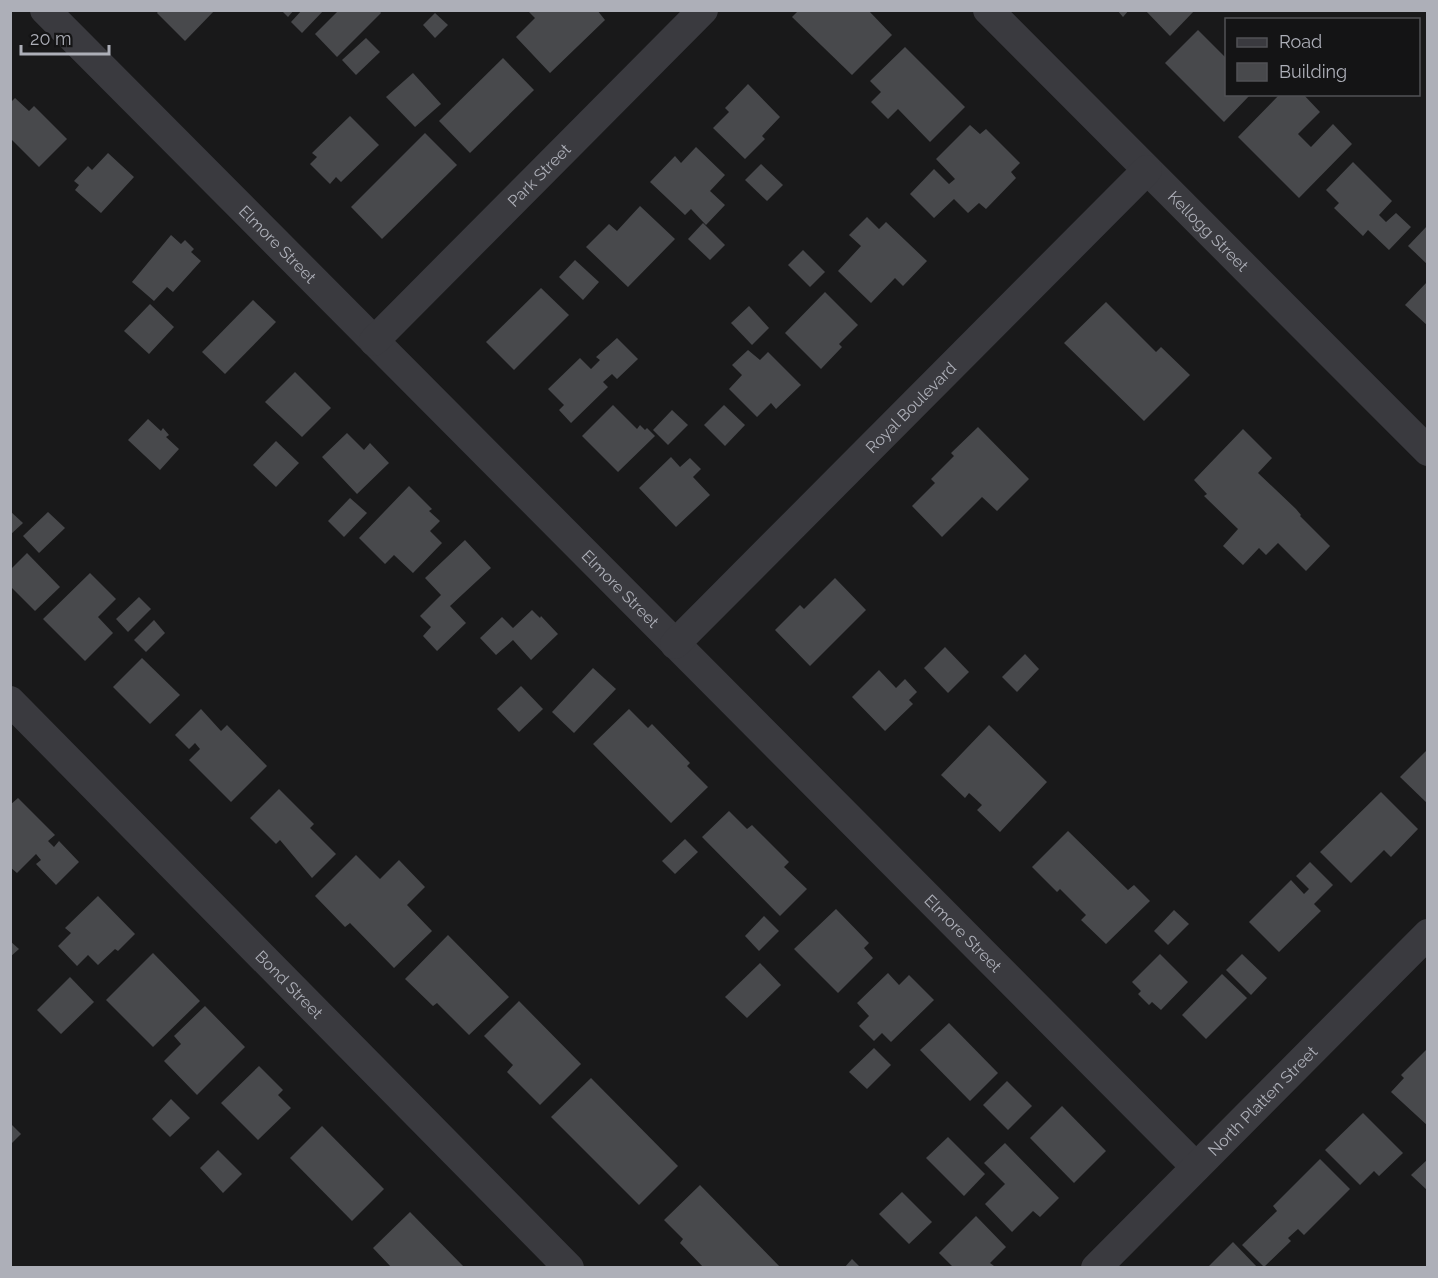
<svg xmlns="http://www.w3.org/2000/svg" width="1438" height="1278" font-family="Raleway,sans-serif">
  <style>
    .building { fill: #48494c }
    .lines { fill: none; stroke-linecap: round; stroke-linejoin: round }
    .minor { stroke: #3a3a3f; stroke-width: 30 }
    .labels { text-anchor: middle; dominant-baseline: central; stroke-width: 6; stroke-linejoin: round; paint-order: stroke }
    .street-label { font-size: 16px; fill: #adafb8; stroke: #141415 }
  </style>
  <rect width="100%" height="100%" fill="#19191a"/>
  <!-- building -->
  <g class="building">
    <polygon points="159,10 215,10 185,41 157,13"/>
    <polygon points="281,10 294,10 288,17"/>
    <polygon points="302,10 324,10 302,33 291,22"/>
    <polygon points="339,10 379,10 381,13 337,57 315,34"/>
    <polygon points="530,10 597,10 605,20 550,73 516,37 535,18 529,12"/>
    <polygon points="799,10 868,10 892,35 852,75 792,17"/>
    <polygon points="1117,10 1129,10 1123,17"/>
    <polygon points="1145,10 1195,10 1170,36"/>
    <polygon points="435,13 448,25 435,38 423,25"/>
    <polygon points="1198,30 1226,58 1226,94 1251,94 1224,122 1165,63"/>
    <polygon points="366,38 380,52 356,75 342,60"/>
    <polygon points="905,47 965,107 930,142 898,109 888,119 871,102 881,92 870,81"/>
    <polygon points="503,58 534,90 470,153 439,121"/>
    <polygon points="413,73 441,104 415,127 386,97"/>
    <polygon points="748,84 780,117 762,136 765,139 745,159 713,128 729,112 725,108"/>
    <polygon points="1280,94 1303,94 1320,112 1298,134 1311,147 1333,124 1352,144 1299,198 1238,137"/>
    <polygon points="15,98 29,111 34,106 67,139 39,167 10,138 10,103"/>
    <polygon points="350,116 379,145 341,182 336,177 330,184 310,164 317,157 312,153"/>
    <polygon points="970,125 980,134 986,129 1020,163 1011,172 1016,178 986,209 979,203 968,213 954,199 934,218 910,194 934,169 949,184 955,179 936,159"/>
    <polygon points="425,133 457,165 382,239 351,207"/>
    <polygon points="696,147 725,175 710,191 725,205 706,225 691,209 685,215 650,182 675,156 681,163"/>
    <polygon points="108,153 134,177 101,213 75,190 79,185 74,181 88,166 92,170"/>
    <polygon points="1353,162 1392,201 1379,215 1386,222 1396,213 1411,227 1389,250 1368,230 1363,236 1334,208 1339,203 1326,190"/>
    <polygon points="761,164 783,185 767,201 745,180"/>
    <polygon points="640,206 675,239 628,287 586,247 609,224 617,231"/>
    <polygon points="867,217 879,229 886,222 927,261 903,286 895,278 871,303 838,271 861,246 849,235"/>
    <polygon points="703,223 725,245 710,260 688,239"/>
    <polygon points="1428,225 1428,265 1408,246"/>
    <polygon points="171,235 181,244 185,240 194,249 191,252 201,261 173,292 167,287 154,301 132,282"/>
    <polygon points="803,250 825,272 810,287 788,265"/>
    <polygon points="575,260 599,282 583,300 559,277"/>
    <polygon points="1428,281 1428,326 1405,305"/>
    <polygon points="541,288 569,315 514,370 486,342"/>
    <polygon points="825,292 858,325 839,344 842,347 821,369 785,333"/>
    <polygon points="253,300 276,322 225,374 202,352"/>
    <polygon points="1106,302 1156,352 1161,347 1190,375 1144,421 1064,343"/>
    <polygon points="150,304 174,327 149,354 124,331"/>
    <polygon points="749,306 769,328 752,345 731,323"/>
    <polygon points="617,338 638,359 617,379 612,374 603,382 608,387 571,423 559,410 564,405 548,389 580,358 591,369 600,360 596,357"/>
    <polygon points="748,350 760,360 768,352 801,385 776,409 771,403 757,417 729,389 742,375 732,365"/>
    <polygon points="295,372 331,408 302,437 265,402"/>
    <polygon points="613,405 637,429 640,425 645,430 647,428 655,436 618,472 582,436"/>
    <polygon points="724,405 745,425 725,446 704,425"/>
    <polygon points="672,410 688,425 668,445 653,430"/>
    <polygon points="148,419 161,431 163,428 169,435 166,437 179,449 160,470 128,440"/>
    <polygon points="978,427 1029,479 997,511 982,497 942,537 912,506 935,483 931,479 954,456 951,453"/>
    <polygon points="1243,429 1272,458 1258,473 1296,509 1301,515 1300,516 1330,546 1306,571 1278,543 1266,555 1259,548 1243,565 1223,546 1238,529 1204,496 1207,494 1194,480"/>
    <polygon points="347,433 364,450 370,443 389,463 357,494 322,457"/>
    <polygon points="276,441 299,463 276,487 253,465"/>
    <polygon points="671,457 680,467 690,458 701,469 693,477 710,495 676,527 639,488"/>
    <polygon points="409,486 432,509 429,511 440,521 430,531 442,543 413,573 394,555 385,564 359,538"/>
    <polygon points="350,498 367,513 344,537 328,521"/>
    <polygon points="10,511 23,523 10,535"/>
    <polygon points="48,512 65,528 39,553 23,536"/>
    <polygon points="465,540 491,568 450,606 466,623 437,651 423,636 431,627 420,616 441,595 425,578"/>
    <polygon points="27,553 60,587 35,611 10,586 10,570"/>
    <polygon points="90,573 116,599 98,617 113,633 85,661 43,619"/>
    <polygon points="835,578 866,610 810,666 775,630 800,605 804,609"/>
    <polygon points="139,597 151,609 128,632 116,619"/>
    <polygon points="532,610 540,618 541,616 558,634 531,660 513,640 496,655 480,638 502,617 513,628"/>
    <polygon points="154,620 165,633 146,652 134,640"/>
    <polygon points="945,647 969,672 948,693 924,668"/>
    <polygon points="1025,654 1039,669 1017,692 1002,677"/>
    <polygon points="142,658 180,695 150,724 113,687"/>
    <polygon points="593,668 616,689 574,733 552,712"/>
    <polygon points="879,670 896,688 905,679 917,692 909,700 913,704 885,731 852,697"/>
    <polygon points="521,686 543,709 519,732 497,709"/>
    <polygon points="201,709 221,731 227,725 267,766 231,802 189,760 200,749 195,743 189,749 175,735"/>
    <polygon points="629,709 648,728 652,724 690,763 687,766 708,787 671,823 593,744"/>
    <polygon points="989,725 1047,782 1000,832 977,810 982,805 969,793 965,798 941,775"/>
    <polygon points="1428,749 1428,804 1400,777"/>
    <polygon points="279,789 314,824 310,828 336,854 312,878 280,840 276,844 250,818"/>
    <polygon points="1381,792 1418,829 1391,857 1384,850 1351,883 1320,852"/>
    <polygon points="18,798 55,835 48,841 54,847 59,841 79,862 56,885 36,864 41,860 36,854 17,873 10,867 10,805"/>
    <polygon points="729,811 747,829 752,825 789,862 784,867 807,889 780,916 702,837"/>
    <polygon points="1068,831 1128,890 1134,885 1150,901 1106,944 1081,920 1086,915 1060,889 1057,892 1032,867"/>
    <polygon points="685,839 698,852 675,874 662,861"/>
    <polygon points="356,855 380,879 399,860 425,887 407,905 432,931 394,968 350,923 345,927 315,896"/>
    <polygon points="1310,862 1333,885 1314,904 1321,911 1279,952 1249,922 1291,880 1304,894 1309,889 1296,876"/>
    <polygon points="98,896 135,934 118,951 115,949 98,965 88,955 77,966 58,946 71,933 65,928"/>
    <polygon points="836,909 869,943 864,948 873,958 838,993 794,949"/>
    <polygon points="1174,910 1189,924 1168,945 1154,931"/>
    <polygon points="764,916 779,931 759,951 745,936"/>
    <polygon points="448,935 509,997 469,1035 437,1003 433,1006 405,979"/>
    <polygon points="10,941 19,949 10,957"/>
    <polygon points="153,953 200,1001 153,1047 106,1000"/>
    <polygon points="1160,954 1188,982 1161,1010 1152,1002 1149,1005 1138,994 1141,991 1132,982"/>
    <polygon points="1242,954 1267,978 1251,995 1226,970"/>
    <polygon points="760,963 781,985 747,1018 725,997"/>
    <polygon points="888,973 899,985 909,975 934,1000 891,1042 882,1033 874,1041 859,1026 869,1016 857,1003"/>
    <polygon points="1222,974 1247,998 1206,1039 1182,1015"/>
    <polygon points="70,977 94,1002 61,1034 37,1010"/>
    <polygon points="519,1001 581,1064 540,1105 507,1072 513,1065 484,1036"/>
    <polygon points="205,1006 245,1047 197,1095 164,1061 181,1044 174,1036"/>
    <polygon points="949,1023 998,1073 970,1101 920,1050"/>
    <polygon points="874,1048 891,1065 867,1089 849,1072"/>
    <polygon points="1426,1050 1428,1051 1428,1126 1391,1092 1404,1078 1401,1075"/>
    <polygon points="259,1066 283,1090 278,1095 291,1108 258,1140 221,1103"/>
    <polygon points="591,1078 678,1166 639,1205 551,1117"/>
    <polygon points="1007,1081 1032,1106 1008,1130 983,1105"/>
    <polygon points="171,1099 190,1118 170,1137 152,1119"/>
    <polygon points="1062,1106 1106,1151 1074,1183 1030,1138"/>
    <polygon points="1363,1113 1403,1153 1379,1176 1374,1171 1360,1185 1325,1150"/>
    <polygon points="10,1123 21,1134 10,1145"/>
    <polygon points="322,1126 384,1189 352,1221 290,1158"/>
    <polygon points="948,1137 985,1174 964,1196 926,1158"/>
    <polygon points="1005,1143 1059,1198 1040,1217 1033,1211 1012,1232 985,1204 1005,1184 984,1163"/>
    <polygon points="218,1150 242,1174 223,1193 200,1168"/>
    <polygon points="1320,1159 1350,1189 1304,1235 1298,1229 1288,1238 1291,1241 1264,1267 1242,1245 1277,1211 1273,1206"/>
    <polygon points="1428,1159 1428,1191 1411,1175"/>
    <polygon points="700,1185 781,1268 704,1268 680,1243 683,1239 664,1220"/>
    <polygon points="902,1192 932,1222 909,1244 879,1214"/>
    <polygon points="410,1212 465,1268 392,1268 373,1248"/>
    <polygon points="976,1216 1006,1247 990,1263 994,1266 992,1268 954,1268 939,1253"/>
    <polygon points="1233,1242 1258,1268 1207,1268"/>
    <polygon points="852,1259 861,1268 844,1268"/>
  </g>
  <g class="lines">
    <!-- minor -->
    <g class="minor">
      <path id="s1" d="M45,10L1196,1167"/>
      <path id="s2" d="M988,10L1428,451"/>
      <path id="s3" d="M374,341L703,10"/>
      <path id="s4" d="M675,644L1147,170"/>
      <path id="s5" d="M10,701L569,1268"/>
      <path id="s6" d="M1096,1268L1428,934"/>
    </g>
  </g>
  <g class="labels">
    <!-- street labels -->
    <g class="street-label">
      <text stroke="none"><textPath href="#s3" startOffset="234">Park Street</textPath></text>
      <text stroke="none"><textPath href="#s2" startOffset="312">Kellogg Street</textPath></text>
      <text stroke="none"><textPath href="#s1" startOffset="330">Elmore Street</textPath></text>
      <text stroke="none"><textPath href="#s4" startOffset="334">Royal Boulevard</textPath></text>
      <text stroke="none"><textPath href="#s1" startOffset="816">Elmore Street</textPath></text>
      <text stroke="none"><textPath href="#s1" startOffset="1302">Elmore Street</textPath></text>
      <text stroke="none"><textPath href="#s5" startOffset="398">Bond Street</textPath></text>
      <text stroke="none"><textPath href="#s6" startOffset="236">North Platten Street</textPath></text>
    </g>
  </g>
  <!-- border -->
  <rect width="1438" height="1278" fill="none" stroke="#adafb8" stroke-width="24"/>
  <!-- legend -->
  <rect x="1225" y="18" width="195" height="78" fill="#141415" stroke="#515256" stroke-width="1.5"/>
  <rect x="1237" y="38" width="30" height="9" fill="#3a3a3f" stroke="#515256" stroke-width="1.5"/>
  <text x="1279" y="48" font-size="18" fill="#adafb8">Road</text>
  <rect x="1237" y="63" width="30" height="18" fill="#48494c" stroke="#515256" stroke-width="1.5"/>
  <text x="1279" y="78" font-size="18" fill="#adafb8">Building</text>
  <!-- scale -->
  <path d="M21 45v9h88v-9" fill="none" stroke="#adafb8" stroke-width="3"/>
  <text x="30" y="45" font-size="18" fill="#adafb8" stroke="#141415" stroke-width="4.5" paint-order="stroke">20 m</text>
</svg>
